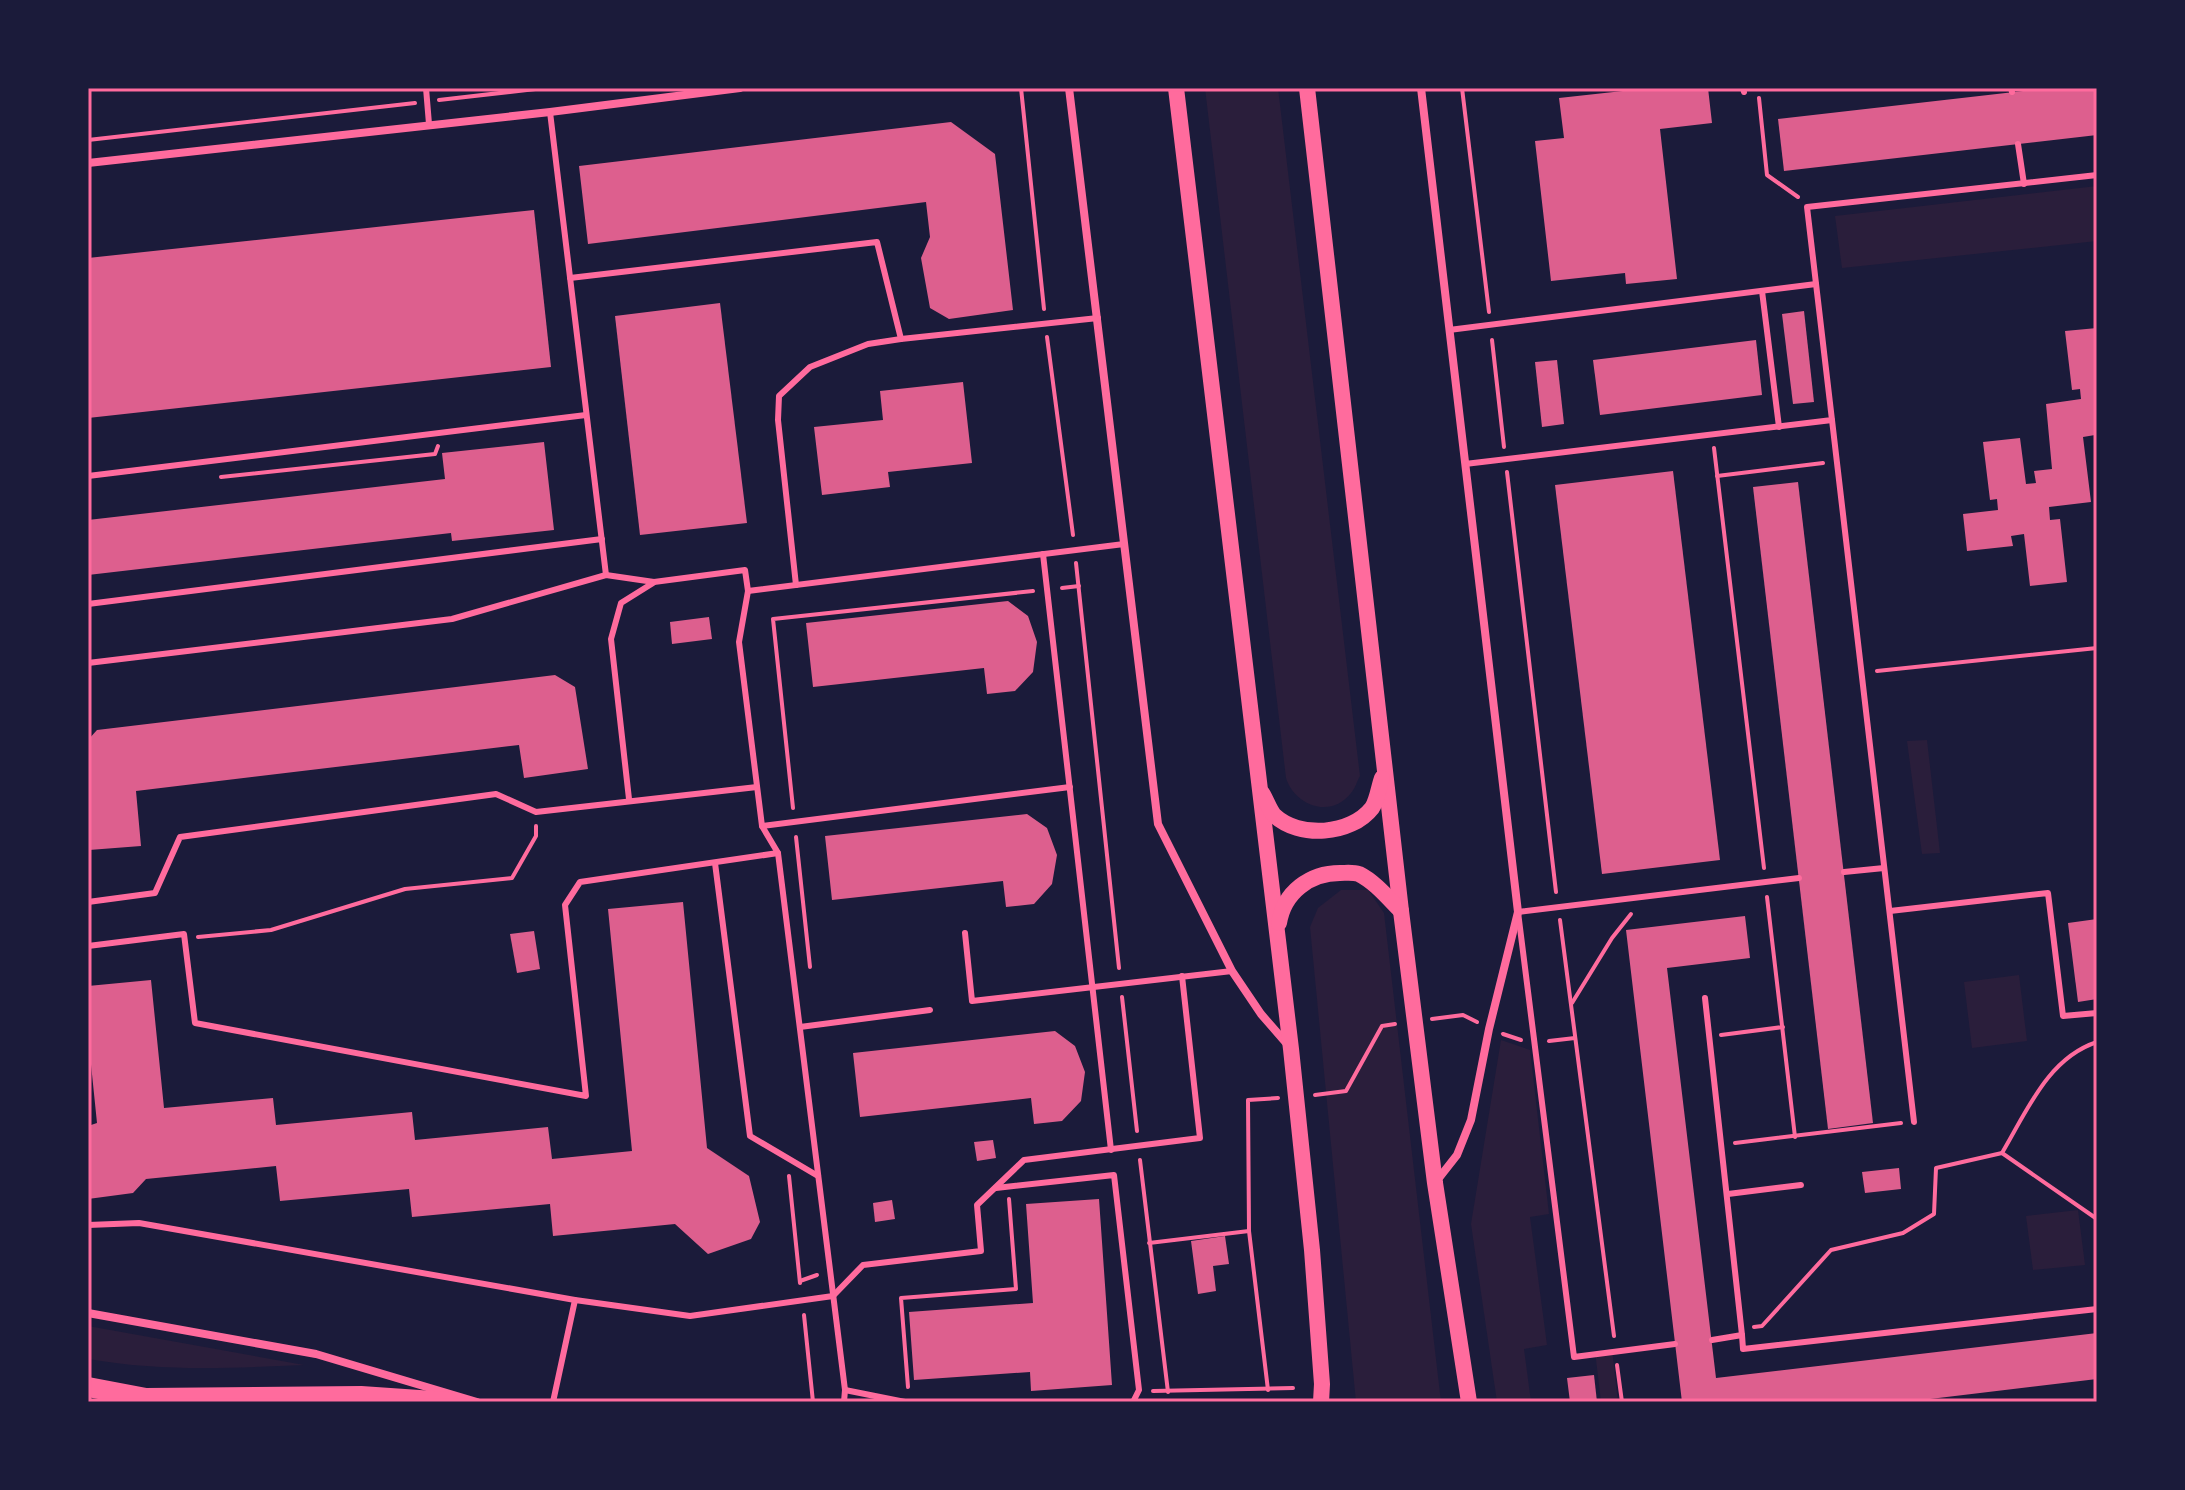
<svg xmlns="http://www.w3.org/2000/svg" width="2185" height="1490" font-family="'Open Sans',sans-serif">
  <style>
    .green { fill: #2a1e3b }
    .building { fill: #dd5f8e }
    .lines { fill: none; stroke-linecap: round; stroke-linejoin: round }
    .path { stroke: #ff6b9d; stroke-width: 4 }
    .service { stroke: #ff6b9d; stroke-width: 6 }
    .minor { stroke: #ff6b9d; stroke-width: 8 }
    .secondary { stroke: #ff6b9d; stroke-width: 16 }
    .primary { stroke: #ff6b9d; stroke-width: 20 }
    .neatline { fill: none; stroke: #ff6b9d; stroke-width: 3 }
  </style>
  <rect width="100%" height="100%" fill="#1b1b3a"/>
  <!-- green -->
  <g class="green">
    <path d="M1205,88H1278L1360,776C1357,781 1355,789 1351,793C1331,819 1295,806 1286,778Z"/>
    <polygon points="2097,186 2097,241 1842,268 1835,216"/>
    <polygon points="1927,740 1940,853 1922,854 1907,741"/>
    <polygon points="1341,890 1368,890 1384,913 1441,1402 1356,1402 1310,927 1318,908"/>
    <polygon points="2019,975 2027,1041 1972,1048 1964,982"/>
    <polygon points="1501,1040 1530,1050 1549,1214 1530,1217 1547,1345 1524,1349 1531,1402 1497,1402 1471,1224"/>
    <polygon points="2078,1210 2085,1265 2033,1270 2026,1216"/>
    <path d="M88,1326L304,1365C228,1368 164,1372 88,1359Z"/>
    <polygon points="1612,1349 1618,1402 1601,1402 1595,1351"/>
  </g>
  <!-- building -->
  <g class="building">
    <polygon points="1650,88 1708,88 1712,123 1660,129 1677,279 1626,284 1625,273 1551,281 1535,141 1564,138 1559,98"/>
    <polygon points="2049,88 2097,88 2097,135 1784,171 1778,119"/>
    <polygon points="951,122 995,154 1013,310 949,319 930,308 921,258 930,237 926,202 588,244 579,166"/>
    <polygon points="534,210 551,367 88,418 88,258"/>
    <polygon points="720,303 747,523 640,535 615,316"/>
    <polygon points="1804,311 1814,402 1793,404 1782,314"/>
    <polygon points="2097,328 2097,425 2094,425 2095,435 2083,437 2091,502 2049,507 2050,520 2060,519 2067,582 2030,586 2024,534 2011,536 2013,546 1967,551 1963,514 1998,510 1997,499 1990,500 1983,442 2020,438 2026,484 2036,483 2034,471 2052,469 2046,404 2081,399 2080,389 2072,390 2065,331"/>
    <polygon points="1756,340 1762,395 1600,415 1593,360"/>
    <polygon points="1557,360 1564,424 1542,427 1535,362"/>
    <polygon points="963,382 972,463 888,472 890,487 822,495 814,427 883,420 880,391"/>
    <polygon points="544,442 554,530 452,541 451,533 88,575 88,520 445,479 442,453"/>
    <polygon points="1673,471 1720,860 1602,874 1555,485"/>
    <polygon points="1798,482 1873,1123 1828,1129 1753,487"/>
    <polygon points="1008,601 1028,616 1037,642 1033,672 1015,691 987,694 984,668 813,687 806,623"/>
    <polygon points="709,617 712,639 672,644 670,622"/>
    <polygon points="555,675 575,687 588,769 524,778 519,745 136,791 141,846 89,850 88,740 97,730"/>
    <polygon points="1027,814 1047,828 1057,855 1052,884 1034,904 1006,907 1003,881 832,900 825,836"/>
    <polygon points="683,902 707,1148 749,1176 760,1222 751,1239 708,1254 675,1224 553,1236 550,1204 412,1217 409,1189 280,1201 276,1166 146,1179 133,1193 88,1199 88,1126 97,1123 88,1035 88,986 151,980 164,1108 273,1098 276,1125 412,1112 415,1140 548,1127 552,1159 632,1151 608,909"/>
    <polygon points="1745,916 1750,958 1667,968 1716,1378 2097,1333 2097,1379 1905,1402 1682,1402 1626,930"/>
    <polygon points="2097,919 2097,999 2078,1002 2068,923"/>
    <polygon points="534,931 540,969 517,973 510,934"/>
    <polygon points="1055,1031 1075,1046 1085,1072 1081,1101 1062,1121 1034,1124 1031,1098 860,1117 853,1053"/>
    <polygon points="993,1140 996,1158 977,1161 974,1142"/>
    <polygon points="1899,1168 1901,1189 1865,1193 1862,1172"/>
    <polygon points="1099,1199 1112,1385 1031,1391 1030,1372 914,1380 909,1312 1033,1303 1026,1204"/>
    <polygon points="892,1200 895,1219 875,1222 873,1203"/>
    <polygon points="1225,1236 1229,1264 1213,1266 1216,1291 1198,1294 1191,1241"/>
    <polygon points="1594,1375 1597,1402 1570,1402 1567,1378"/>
  </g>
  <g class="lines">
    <!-- path -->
    <g class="path">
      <polyline points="1021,88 1044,309"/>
      <polyline points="1462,88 1489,312"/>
      <polyline points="1759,98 1767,175 1798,197"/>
      <polyline points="439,100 544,88"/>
      <polyline points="88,140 415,103"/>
      <polyline points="1047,337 1073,535"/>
      <polyline points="1492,340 1504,447"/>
      <polyline points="1714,448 1764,868"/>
      <polyline points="1507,472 1556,892"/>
      <polyline points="1717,476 1823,463"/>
      <polyline points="221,477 435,454 438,446"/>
      <polyline points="1076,563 1119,968"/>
      <polyline points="1062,588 1079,586"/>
      <polyline points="1877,671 2097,648"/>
      <polyline points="793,808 773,619 1033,591"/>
      <polyline points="796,837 810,967"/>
      <polyline points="1767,897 1795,1137"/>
      <polyline points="1560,920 1614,1336"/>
      <polyline points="198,937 271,930 405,889 512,878 536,836 536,826"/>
      <polyline points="1122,997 1137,1131"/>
      <polyline points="1572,1003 1612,938 1631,914"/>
      <polyline points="1432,1019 1463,1015 1477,1022"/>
      <polyline points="1503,1034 1521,1040"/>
      <polyline points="1721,1035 1783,1027"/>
      <polyline points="1549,1041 1575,1038"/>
      <polyline points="1315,1095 1346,1091 1382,1026 1395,1024"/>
      <polyline points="1735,1143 1901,1123"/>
      <polyline points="2002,1153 2097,1219"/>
      <polyline points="1140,1160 1168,1392"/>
      <polyline points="789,1176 800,1283"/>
      <polyline points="1149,1243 1249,1231"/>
      <polyline points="800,1281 817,1275"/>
      <polyline points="804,1315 813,1402"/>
      <path d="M1754,1327L1762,1326L1831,1250L1903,1233L1934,1214L1936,1168L2002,1153C2027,1111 2048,1058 2097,1042"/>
      <polyline points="1617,1365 1622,1402"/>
      <polyline points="908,1387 901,1298 1016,1289 1009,1199"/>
      <polyline points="1268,1390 1249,1231 1248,1100 1278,1098"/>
      <polyline points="1153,1391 1293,1388"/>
    </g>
    <!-- service -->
    <g class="service">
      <polyline points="426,88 429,124"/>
      <polyline points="1743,88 1744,92"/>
      <polyline points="2011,88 2012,92"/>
      <polyline points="550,112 606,575"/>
      <polyline points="2018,144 2024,184"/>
      <polyline points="570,278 877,242 901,339 1098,318"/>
      <polyline points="1762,291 1779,427"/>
      <polyline points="1449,330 1816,284"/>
      <polyline points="1832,420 1914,1122"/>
      <polyline points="1465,464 1832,420 1807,207 2097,175"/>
      <polyline points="88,476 586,415"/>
      <polyline points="1043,554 1111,1150"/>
      <polyline points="796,585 778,420 779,396 810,367 868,344 901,339"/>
      <polyline points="748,591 1124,544"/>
      <polyline points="88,604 602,539"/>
      <polyline points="88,663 452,619 606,575 654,582 745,570 748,591 739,642 762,826 778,853 845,1390 844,1402"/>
      <polyline points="629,799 611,639 621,603 653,583"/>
      <polyline points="762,826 1070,787"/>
      <polyline points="715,863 750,1136 818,1176"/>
      <polyline points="1844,872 1884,868"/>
      <polyline points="88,902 155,893 180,837 496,794 536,812 757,787"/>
      <polyline points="1890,911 2048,893 2063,1016 2097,1013"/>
      <polyline points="965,933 972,1001 1232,971"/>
      <polyline points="88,946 184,934 195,1023 586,1096 565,905 580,882 778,853"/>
      <polyline points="1705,998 1742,1335 1712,1340"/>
      <polyline points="800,1027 930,1010"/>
      <polyline points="996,1188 1114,1175 1139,1390 1133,1402"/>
      <polyline points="1728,1194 1801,1185"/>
      <polyline points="88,1225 139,1223 575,1300 690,1316 833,1296 863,1265 981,1251 977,1205 1024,1160 1200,1138 1182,976"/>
      <polyline points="1742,1335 1743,1349 2097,1309"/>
      <polyline points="1675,1344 1574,1357 1518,912 1799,878"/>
      <polyline points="845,1390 905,1402"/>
      <polyline points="553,1402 575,1300"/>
    </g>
    <!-- minor -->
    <g class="minor">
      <polyline points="1069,88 1158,824 1232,971 1261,1014 1288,1045"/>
      <polyline points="1421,88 1518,912 1489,1029 1471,1120 1457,1155 1435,1183"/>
      <polyline points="88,163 550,112 740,88"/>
      <polyline points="88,1313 316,1354 477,1402"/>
    </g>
    <!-- secondary -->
    <g class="secondary">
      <polyline points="1176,88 1291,1049 1312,1250 1322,1384 1321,1402"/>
      <polyline points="1307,88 1401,911 1435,1183 1469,1402"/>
      <path d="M1262,793C1266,799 1269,809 1274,815C1299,839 1351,835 1372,808C1377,801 1379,786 1382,778"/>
      <path d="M1279,923C1284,892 1310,873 1340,873C1346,873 1353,872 1359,874C1375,882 1388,898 1401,911"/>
    </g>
    <!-- primary -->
    <polyline class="primary" points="88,1387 146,1398 361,1396 448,1402"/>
  </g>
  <!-- border -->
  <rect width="2185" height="1490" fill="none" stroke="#1b1b3a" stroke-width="180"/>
  <rect x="90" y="90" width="2005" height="1310" class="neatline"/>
</svg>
